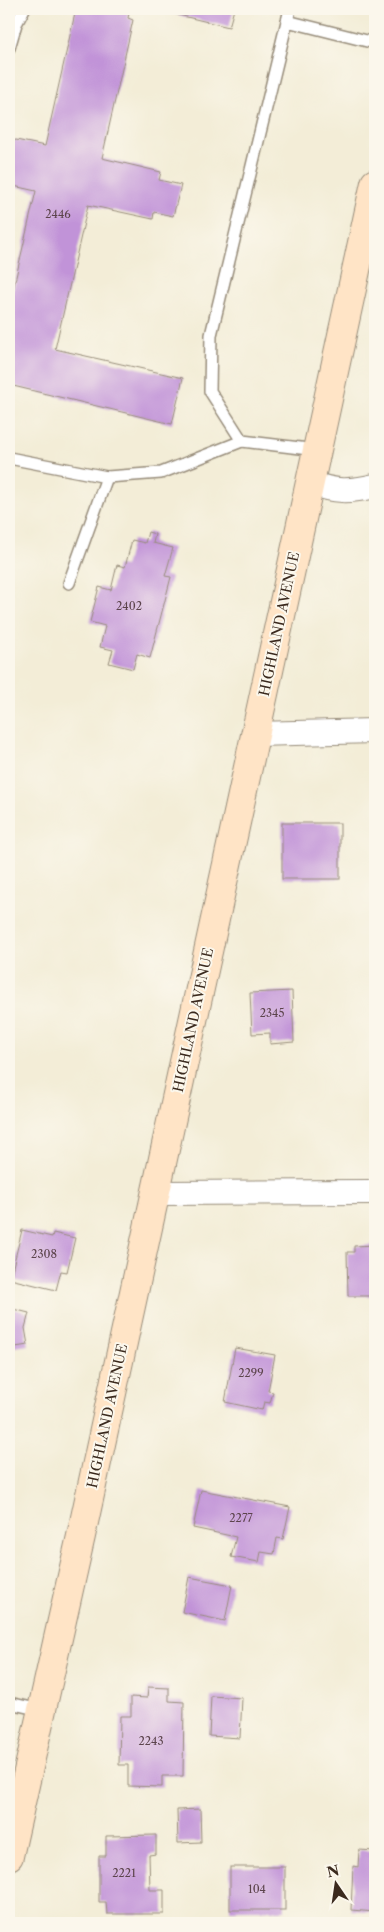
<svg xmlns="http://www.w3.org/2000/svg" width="384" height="1932" font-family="'Libre Caslon Text',serif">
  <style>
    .building { fill: #c193d8 }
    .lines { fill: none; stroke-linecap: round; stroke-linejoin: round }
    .service-casing { stroke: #978c7a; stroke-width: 14 }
    .minor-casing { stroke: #978c7a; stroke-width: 26 }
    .secondary-casing { stroke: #978c7a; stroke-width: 30 }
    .service { stroke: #fff; stroke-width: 11 }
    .minor { stroke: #fff; stroke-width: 24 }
    .secondary { stroke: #ffe4c6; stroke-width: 28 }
    .labels { text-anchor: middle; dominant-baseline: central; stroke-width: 4; stroke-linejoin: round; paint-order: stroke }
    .number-label { font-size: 11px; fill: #5c444c }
    .street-label { font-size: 14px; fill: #3b2a1e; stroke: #fbf7ec }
  </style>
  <rect width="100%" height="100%" fill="#fbf7ec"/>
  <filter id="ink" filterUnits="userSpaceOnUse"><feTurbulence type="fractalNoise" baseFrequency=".02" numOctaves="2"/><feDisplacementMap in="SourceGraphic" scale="10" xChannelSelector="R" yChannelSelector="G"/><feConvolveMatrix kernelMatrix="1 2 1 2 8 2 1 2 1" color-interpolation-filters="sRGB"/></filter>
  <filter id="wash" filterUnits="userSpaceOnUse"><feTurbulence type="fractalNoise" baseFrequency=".0096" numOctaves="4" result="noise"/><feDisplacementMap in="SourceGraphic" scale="20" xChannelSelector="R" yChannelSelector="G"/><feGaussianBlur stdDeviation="1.12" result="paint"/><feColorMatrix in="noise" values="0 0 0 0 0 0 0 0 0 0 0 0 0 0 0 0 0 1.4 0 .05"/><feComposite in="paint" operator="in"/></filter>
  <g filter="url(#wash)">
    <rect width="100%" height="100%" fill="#f3edd7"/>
    <g id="blocks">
      <!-- building -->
      <g class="building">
        <polygon points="76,9 130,9 128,18 133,20 102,158 161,172 159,180 181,185 173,216 154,212 153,219 88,205 55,349 183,378 172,424 9,385 9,307 36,191 9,185 9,142 16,140 45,146"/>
        <polygon points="153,9 234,9 229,27"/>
        <polygon points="148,532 155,534 153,543 173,548 165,576 171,577 150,658 137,654 133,669 109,663 113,650 100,647 105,626 90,622 99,587 111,590 117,565 125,567 132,540 145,543"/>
        <rect x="282" y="823" width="58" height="56"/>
        <polygon points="292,991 294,1042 270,1044 270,1033 252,1034 250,993"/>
        <polygon points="22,1230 52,1237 53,1233 75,1238 67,1272 61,1271 56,1290 10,1279"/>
        <polygon points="375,1245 375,1296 348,1296 347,1252 354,1252 354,1246"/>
        <polygon points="9,1308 29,1313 25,1328 28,1345 9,1348"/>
        <polygon points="235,1348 275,1355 268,1391 273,1392 270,1403 264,1402 262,1410 225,1402"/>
        <polygon points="201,1490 290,1507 283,1539 277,1538 274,1554 261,1552 259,1562 231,1557 236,1537 193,1528"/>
        <polygon points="189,1577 232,1585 225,1621 182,1612"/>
        <polygon points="148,1687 169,1688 169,1701 184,1702 183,1776 162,1776 162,1787 128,1786 128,1765 119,1765 120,1716 131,1716 131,1697 147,1698"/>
        <polygon points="211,1696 242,1698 240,1738 209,1736"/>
        <polygon points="374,1716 375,1716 375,1742 371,1742"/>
        <polygon points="200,1809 201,1842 178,1843 177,1810"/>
        <polygon points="156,1835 156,1854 149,1855 150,1890 164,1890 164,1914 107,1914 106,1902 99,1902 99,1856 106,1856 106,1836"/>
        <polygon points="359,1850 375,1851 375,1912 351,1910 353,1866 358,1867"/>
        <rect x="230" y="1867" width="55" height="43"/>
      </g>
    </g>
  </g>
  <g filter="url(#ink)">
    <use href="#blocks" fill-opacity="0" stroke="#978c7a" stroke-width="1"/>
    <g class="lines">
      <defs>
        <g id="service">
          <polyline points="287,21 375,43"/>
          <polyline points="9,48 16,24 24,9"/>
          <polyline points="242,441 210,391 211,335 290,9"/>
          <polyline points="9,458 107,477 161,473 242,441 317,450"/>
          <polyline points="69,583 107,477"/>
          <polyline points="9,1703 41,1710"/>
        </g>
        <g id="minor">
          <path d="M310,483C336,492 348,492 375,486"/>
          <polyline points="255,734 375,731"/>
          <polyline points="155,1193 375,1192"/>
        </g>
        <polyline id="secondary" points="9,1856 81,1536 375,183"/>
      </defs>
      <!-- service casing -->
      <use href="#service" class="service-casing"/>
      <!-- minor casing -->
      <use href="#minor" class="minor-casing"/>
      <!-- secondary casing -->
      <use href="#secondary" class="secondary-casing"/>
      <!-- service -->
      <use href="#service" class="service"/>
      <!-- minor -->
      <use href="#minor" class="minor"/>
      <!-- secondary -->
      <use href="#secondary" class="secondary"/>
    </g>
  </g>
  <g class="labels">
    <!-- number labels -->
    <g class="number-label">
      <text x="58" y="214">2446</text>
      <text x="129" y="606">2402</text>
      <text x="272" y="1013">2345</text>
      <text x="44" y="1254">2308</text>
      <text x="251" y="1373">2299</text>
      <text x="241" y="1518">2277</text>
      <text x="151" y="1741">2243</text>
      <text x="124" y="1873">2221</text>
      <text x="257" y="1889">104</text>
    </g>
    <!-- street labels -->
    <g class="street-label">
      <text transform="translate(279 624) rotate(-78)">HIGHLAND AVENUE</text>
      <text transform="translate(193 1020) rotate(-78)">HIGHLAND AVENUE</text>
      <text transform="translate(107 1416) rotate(-78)">HIGHLAND AVENUE</text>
    </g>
  </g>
  <!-- margin -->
  <rect width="384" height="1932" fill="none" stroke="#fbf7ec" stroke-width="30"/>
  <!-- north arrow -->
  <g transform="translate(336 1884) rotate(347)" stroke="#fbf7ec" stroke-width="4" paint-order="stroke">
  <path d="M0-4L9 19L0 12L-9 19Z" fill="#3b2a1e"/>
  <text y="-8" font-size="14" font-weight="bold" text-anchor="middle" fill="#3b2a1e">N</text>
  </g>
</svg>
